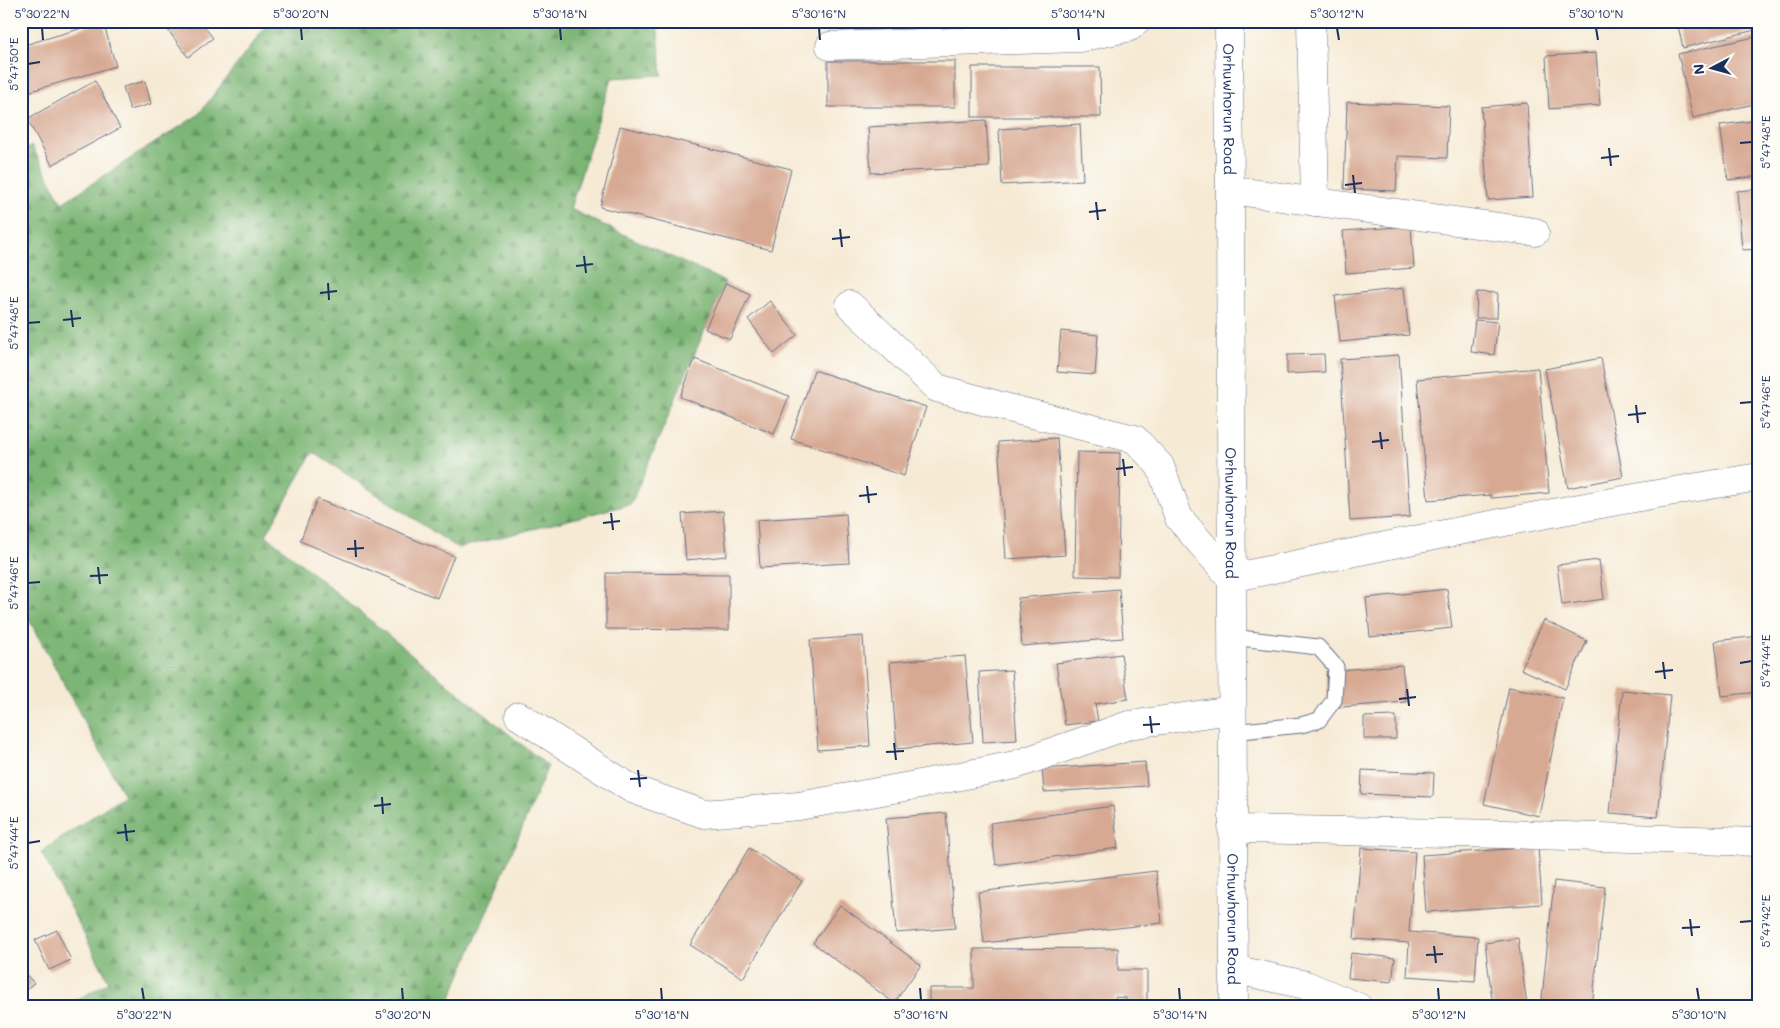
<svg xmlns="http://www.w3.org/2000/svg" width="1780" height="1028" font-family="Mali,sans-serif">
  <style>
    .forest { fill: url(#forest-firs); stroke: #4b7269 }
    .building { fill: #d7a993 }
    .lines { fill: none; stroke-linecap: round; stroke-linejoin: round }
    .service-casing { stroke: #687087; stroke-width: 17 }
    .minor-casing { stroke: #687087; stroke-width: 29 }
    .tertiary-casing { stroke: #687087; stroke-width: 29 }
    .service { stroke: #fff; stroke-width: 15 }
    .minor { stroke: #fff; stroke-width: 28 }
    .tertiary { stroke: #fff; stroke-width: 28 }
    .ticks { fill: none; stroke: #1b2f5e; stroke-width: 2 }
    .labels { text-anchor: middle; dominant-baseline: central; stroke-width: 4.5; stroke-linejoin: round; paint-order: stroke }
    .street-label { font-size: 15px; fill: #1b2f5e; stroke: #fdfcf7 }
    .neatline { fill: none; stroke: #1b2f5e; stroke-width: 2 }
    .ticks-label { font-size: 12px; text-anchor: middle; fill: #1b2f5e }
  </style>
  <defs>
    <pattern id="forest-firs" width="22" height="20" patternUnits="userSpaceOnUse" patternTransform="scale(1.25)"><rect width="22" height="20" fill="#7bb574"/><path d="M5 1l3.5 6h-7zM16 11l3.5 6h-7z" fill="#649462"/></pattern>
  </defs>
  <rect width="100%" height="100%" fill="#fdfcf7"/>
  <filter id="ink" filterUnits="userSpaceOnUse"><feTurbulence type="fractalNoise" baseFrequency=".02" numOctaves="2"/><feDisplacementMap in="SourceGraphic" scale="10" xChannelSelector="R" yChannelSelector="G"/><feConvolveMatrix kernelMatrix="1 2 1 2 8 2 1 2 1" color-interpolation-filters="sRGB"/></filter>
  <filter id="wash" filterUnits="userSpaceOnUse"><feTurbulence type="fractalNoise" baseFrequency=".0096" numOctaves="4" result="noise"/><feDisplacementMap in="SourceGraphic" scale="20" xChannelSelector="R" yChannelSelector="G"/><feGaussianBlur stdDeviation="1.12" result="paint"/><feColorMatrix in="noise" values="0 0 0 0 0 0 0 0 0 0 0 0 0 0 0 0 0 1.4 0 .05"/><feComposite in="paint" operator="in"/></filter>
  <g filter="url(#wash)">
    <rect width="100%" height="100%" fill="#f6ead4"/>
    <!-- forest -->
    <polygon class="forest" points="270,21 657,21 662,75 612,78 570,209 725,282 631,504 458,548 313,452 266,535 548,766 447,1007 64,1007 109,982 41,852 124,795 21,605 21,152 32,146 62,203 198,115"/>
    <g id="blocks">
      <!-- building -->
      <g class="building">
        <polygon points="180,21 200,21 213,38 188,57 168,30"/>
        <polygon points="842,21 963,21 963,29 842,35"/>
        <polygon points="992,21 1095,21 1095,28 992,30"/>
        <polygon points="1362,21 1394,21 1394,25 1362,23"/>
        <polygon points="1677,21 1759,21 1759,29 1683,48"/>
        <polygon points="103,22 116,66 21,94 21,46"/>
        <polygon points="1759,36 1759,103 1693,118 1678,54"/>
        <polygon points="1596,53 1600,105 1549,109 1546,56"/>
        <rect x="828" y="61" width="127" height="46"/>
        <polygon points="972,67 1100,67 1101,117 972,117"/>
        <polygon points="95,81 120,128 52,165 27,119"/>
        <polygon points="145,81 151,104 130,110 123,87"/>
        <polygon points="1347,102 1449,106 1447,158 1398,156 1396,191 1344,189"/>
        <polygon points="1527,103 1533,197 1488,200 1481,107"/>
        <polygon points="986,120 989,167 871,173 868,127"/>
        <polygon points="1759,120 1759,176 1728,180 1720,125"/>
        <polygon points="1080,124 1083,180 1002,185 999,129"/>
        <polygon points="620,126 791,169 771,250 600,207"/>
        <polygon points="1759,189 1759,249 1742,250 1737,191"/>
        <polygon points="1411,226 1414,268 1346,273 1343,231"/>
        <polygon points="726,283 750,294 730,339 705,329"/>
        <polygon points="1404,288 1409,335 1340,342 1335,296"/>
        <polygon points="1477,292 1498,293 1497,318 1476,318"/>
        <polygon points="770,301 797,335 774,354 748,319"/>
        <polygon points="1475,320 1498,322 1494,355 1471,352"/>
        <polygon points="1061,331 1098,335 1095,375 1057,372"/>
        <polygon points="1324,354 1325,372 1287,374 1287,355"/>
        <polygon points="1399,355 1410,517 1350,521 1340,359"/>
        <polygon points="1601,358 1623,477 1568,488 1545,369"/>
        <polygon points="695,359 789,396 774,434 680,397"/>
        <polygon points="1538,368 1549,493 1491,498 1491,495 1428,500 1417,379"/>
        <polygon points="814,370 926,407 904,476 791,439"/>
        <polygon points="1057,438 1065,555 1006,559 998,442"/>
        <polygon points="1077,452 1120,453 1118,577 1075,576"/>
        <polygon points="317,499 454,556 437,598 300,541"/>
        <polygon points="723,511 727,556 686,560 682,514"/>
        <polygon points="846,514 849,563 760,568 757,520"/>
        <polygon points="1599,560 1604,599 1562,605 1557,565"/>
        <polygon points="606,573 729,574 729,630 606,629"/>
        <polygon points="1119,589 1123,638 1022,646 1018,598"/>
        <polygon points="1447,589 1452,628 1370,637 1366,598"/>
        <polygon points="1544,620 1587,641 1565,689 1521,669"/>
        <polygon points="863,636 870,746 818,750 810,640"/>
        <polygon points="1759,636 1759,692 1722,696 1715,641"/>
        <polygon points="1121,654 1128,699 1095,704 1098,721 1065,725 1056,663"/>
        <polygon points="965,656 973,742 897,749 890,662"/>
        <polygon points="1402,665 1406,702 1329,708 1326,671"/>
        <polygon points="1012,670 1017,740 983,742 979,672"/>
        <polygon points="1509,687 1563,698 1539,816 1484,804"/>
        <polygon points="1622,690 1670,695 1658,817 1610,813"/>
        <polygon points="1396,716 1396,739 1364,739 1364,717"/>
        <polygon points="1145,762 1147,786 1044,792 1042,769"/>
        <polygon points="1362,770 1434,773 1433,797 1361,794"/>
        <polygon points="1113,806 1118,848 996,865 990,823"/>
        <polygon points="946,813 955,928 896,933 886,818"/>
        <polygon points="1538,847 1542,904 1426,912 1422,855"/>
        <polygon points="749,848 802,881 743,978 690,945"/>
        <polygon points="1361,848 1415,852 1409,932 1478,937 1475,981 1407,976 1409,943 1354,939"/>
        <polygon points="1156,871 1162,923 984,943 978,892"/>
        <polygon points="1554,881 1605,887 1592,1007 1541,1007"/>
        <polygon points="840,905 921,965 894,1003 813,943"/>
        <polygon points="57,930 71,960 49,970 35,940"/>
        <polygon points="1518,938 1527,1006 1493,1007 1485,943"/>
        <polygon points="1118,948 1118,970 1147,970 1147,1007 1126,1007 1126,998 1115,997 1115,1007 929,1007 929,988 974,988 974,949"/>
        <polygon points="1351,953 1395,958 1392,982 1348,978"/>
        <polygon points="21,969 34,983 21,994"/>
      </g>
    </g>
  </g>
  <g filter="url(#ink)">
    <use href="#blocks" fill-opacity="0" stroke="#687087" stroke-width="1"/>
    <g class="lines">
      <defs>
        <polyline id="service" points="1231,637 1318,647 1336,667 1334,700 1319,720 1301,725 1232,732"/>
        <g id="minor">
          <polyline points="1311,21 1315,202"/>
          <polyline points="830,46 1080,38 1130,27 1136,21"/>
          <polyline points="1230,190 1535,232"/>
          <path d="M850,305L937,388L1008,408L1135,439L1160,466L1179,518L1231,578C1406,541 1582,505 1759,477"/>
          <polyline points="519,716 632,789 704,814 799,806 910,786 1015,765 1129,725 1231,710"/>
          <polyline points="1232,829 1505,834 1759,842"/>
          <polyline points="1233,969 1306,985 1358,1007"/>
        </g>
        <g id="tertiary">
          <path id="s1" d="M1229,21L1234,1007"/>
        </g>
      </defs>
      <!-- service casing -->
      <use href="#service" class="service-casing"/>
      <!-- minor casing -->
      <use href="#minor" class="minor-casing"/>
      <!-- tertiary casing -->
      <use href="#tertiary" class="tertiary-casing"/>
      <!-- service -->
      <use href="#service" class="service"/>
      <!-- minor -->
      <use href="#minor" class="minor"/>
      <!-- tertiary -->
      <use href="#tertiary" class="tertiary"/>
    </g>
  </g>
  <!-- ticks -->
  <path class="ticks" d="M42,28L43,40M301,28L302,40M560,28L561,40M819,28L820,40M1078,28L1079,40M1337,28L1339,40M1596,28L1598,40M28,64L40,62M1740,143L1752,142M1609,148L1611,166M1601,158L1619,156M1353,175L1355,193M1345,185L1362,183M1096,202L1098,220M1089,212L1106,210M840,229L842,247M832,239L850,237M584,256L586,273M576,266L593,264M328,283L329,300M320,293L337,291M71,310L73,327M63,320L81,318M28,323L40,322M1740,403L1752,402M1636,405L1638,423M1628,415L1646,413M1380,432L1382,449M1372,442L1389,440M1123,459L1125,476M1116,469L1133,467M867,486L869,503M859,496L877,494M611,513L613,530M603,523L620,521M355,540L356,557M347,549L364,548M98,567L100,584M90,576L108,575M28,583L40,582M1663,662L1665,679M1740,663L1752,661M1655,672L1673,670M1407,689L1409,706M1399,699L1416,697M1150,716L1152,733M1143,725L1160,724M894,743L896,760M886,752L904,751M638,770L640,787M630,779L647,778M382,797L383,814M374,806L391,804M125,824L127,841M117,833L135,831M28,843L40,841M1690,919L1692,936M1740,922L1752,921M1682,928L1700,927M1434,946L1436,963M1426,955L1443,954M142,988L144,1000M402,988L403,1000M661,988L662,1000M920,988L921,1000M1179,988L1180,1000M1438,988L1439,1000M1697,988L1699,1000"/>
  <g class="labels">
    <!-- street labels -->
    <g class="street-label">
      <text stroke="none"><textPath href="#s1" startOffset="88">Orhuwhorun Road</textPath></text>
      <text stroke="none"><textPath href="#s1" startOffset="492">Orhuwhorun Road</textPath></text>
      <text stroke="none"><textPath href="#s1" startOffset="898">Orhuwhorun Road</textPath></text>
    </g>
  </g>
  <!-- margin -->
  <rect width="1780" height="1028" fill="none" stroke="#fdfcf7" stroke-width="55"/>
  <!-- north arrow -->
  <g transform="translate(1712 68) rotate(264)" stroke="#fdfcf7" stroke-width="4" paint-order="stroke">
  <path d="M0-4L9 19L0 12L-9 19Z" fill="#1b2f5e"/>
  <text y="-8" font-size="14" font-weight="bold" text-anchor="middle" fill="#1b2f5e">N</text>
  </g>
  <rect x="28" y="28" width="1724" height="972" class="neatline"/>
  <g class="ticks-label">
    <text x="42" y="18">5°30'22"N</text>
    <text x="301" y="18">5°30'20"N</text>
    <text x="560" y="18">5°30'18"N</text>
    <text x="819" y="18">5°30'16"N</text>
    <text x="1078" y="18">5°30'14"N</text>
    <text x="1337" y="18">5°30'12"N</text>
    <text x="1596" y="18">5°30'10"N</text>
    <text transform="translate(14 64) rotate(-90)" y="4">5°47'50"E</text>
    <text transform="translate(1766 142) rotate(-90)" y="4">5°47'48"E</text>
    <text transform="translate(14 323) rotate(-90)" y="4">5°47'48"E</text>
    <text transform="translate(1766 402) rotate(-90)" y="4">5°47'46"E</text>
    <text transform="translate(14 583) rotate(-90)" y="4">5°47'46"E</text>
    <text transform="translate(1766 661) rotate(-90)" y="4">5°47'44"E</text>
    <text transform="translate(14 843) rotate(-90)" y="4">5°47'44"E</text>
    <text transform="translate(1766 921) rotate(-90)" y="4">5°47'42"E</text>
    <text x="144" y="1019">5°30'22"N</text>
    <text x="403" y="1019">5°30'20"N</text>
    <text x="662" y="1019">5°30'18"N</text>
    <text x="921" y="1019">5°30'16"N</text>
    <text x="1180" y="1019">5°30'14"N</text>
    <text x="1439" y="1019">5°30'12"N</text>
    <text x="1699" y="1019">5°30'10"N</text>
  </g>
</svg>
